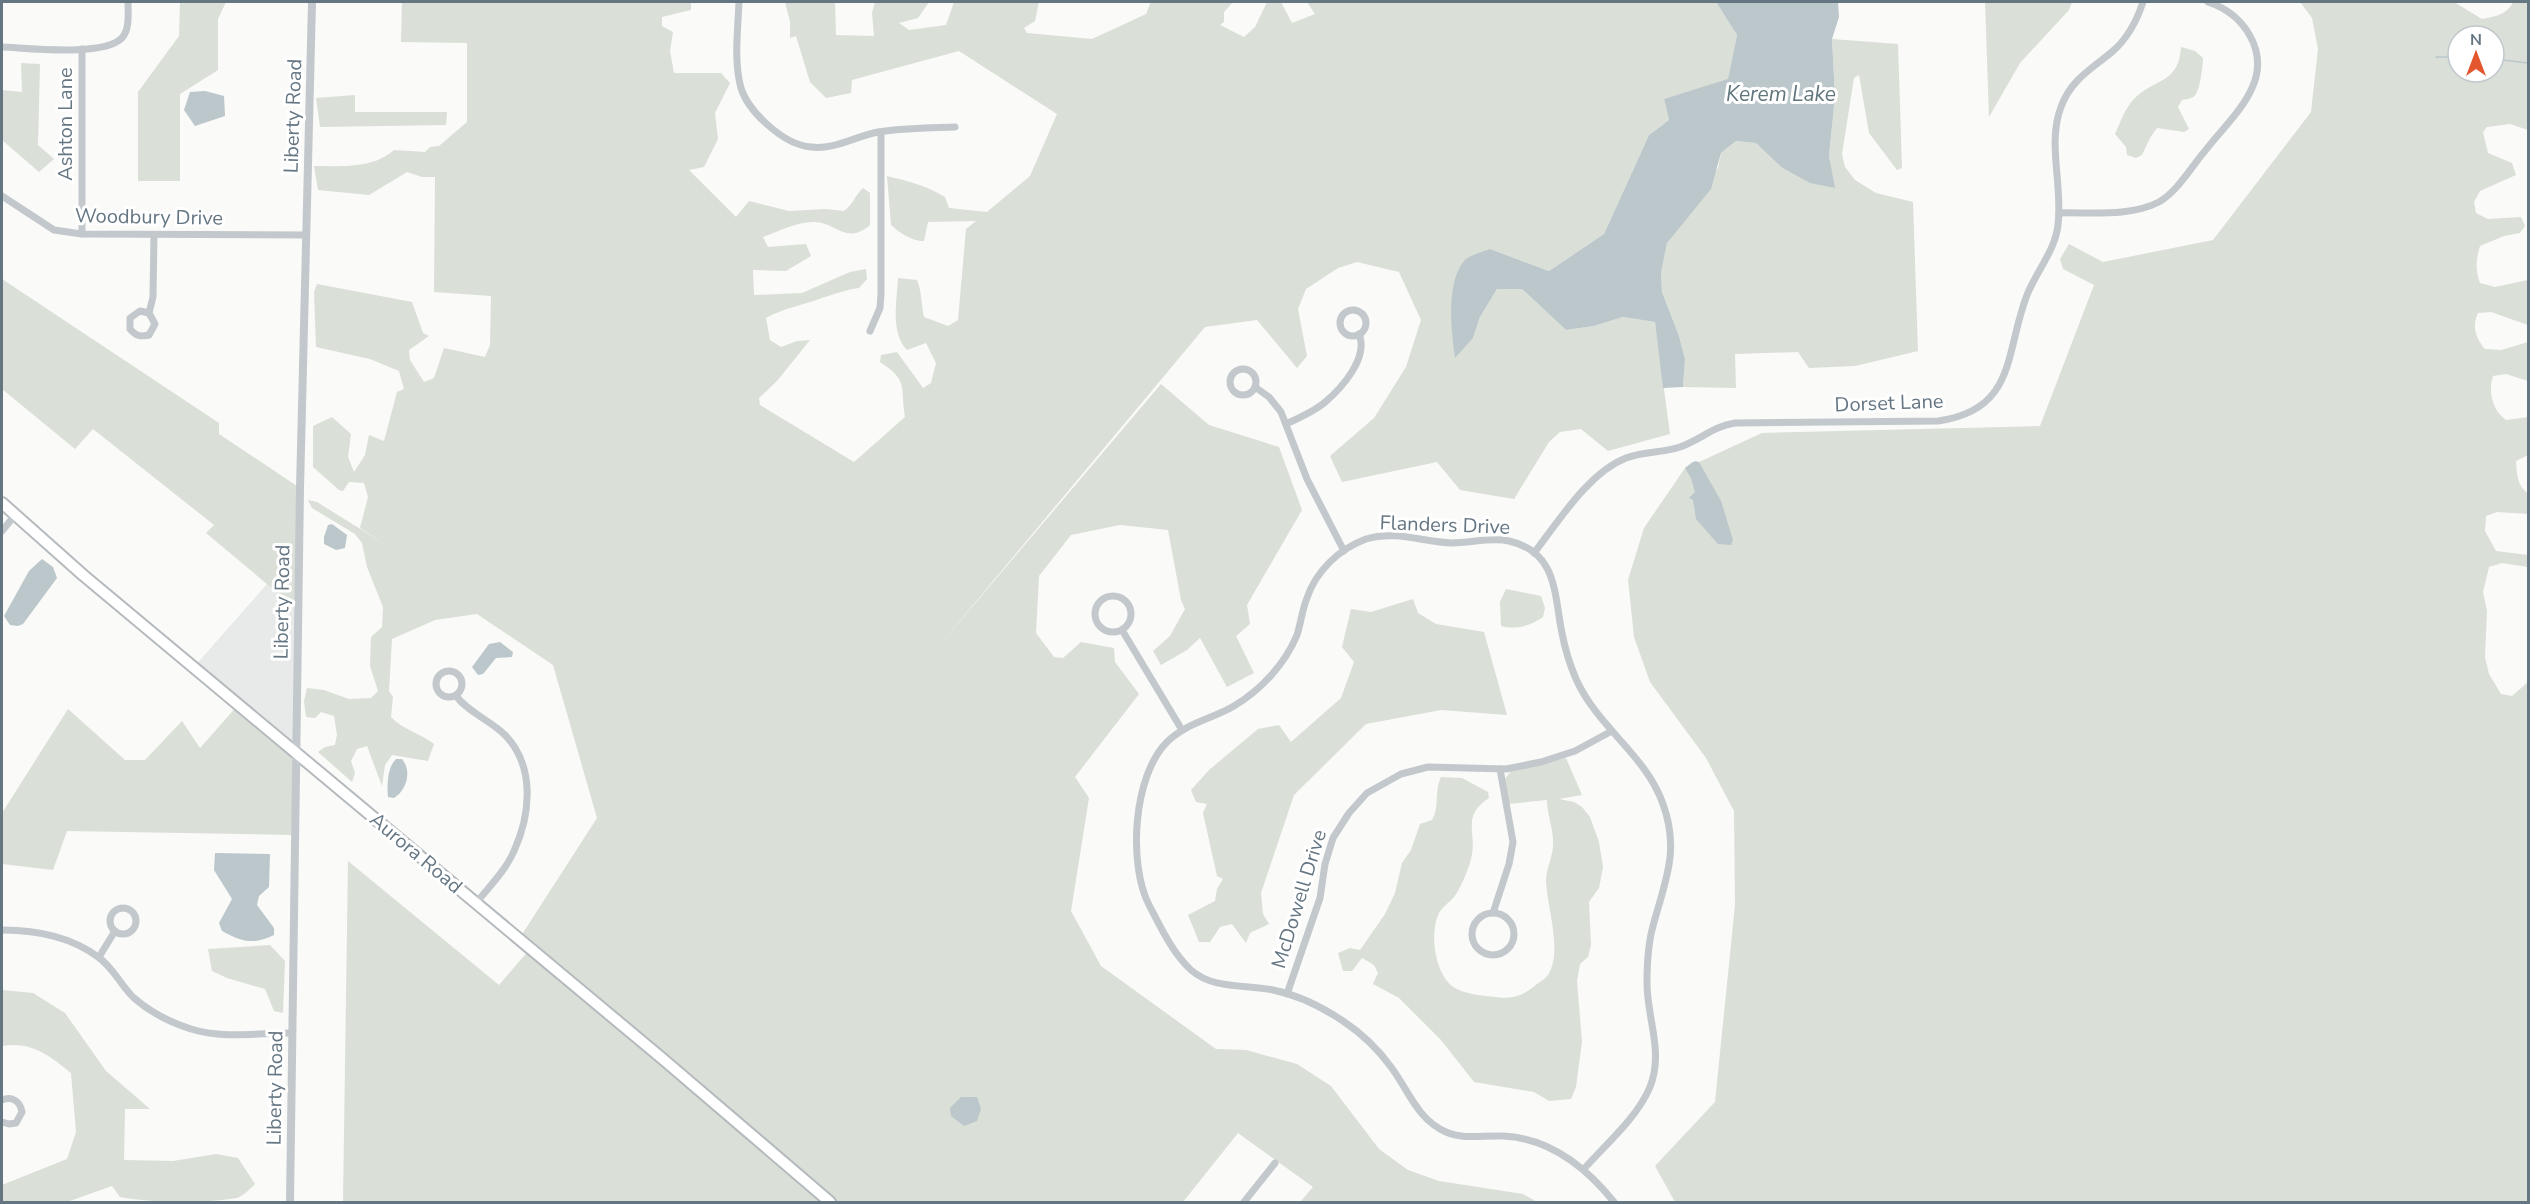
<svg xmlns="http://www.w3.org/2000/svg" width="2530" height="1204" font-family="'Nunito Sans',sans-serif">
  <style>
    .built { fill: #e8e9e9 }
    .green { fill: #dadfd7; fill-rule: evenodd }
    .water { fill: #bbc7cb }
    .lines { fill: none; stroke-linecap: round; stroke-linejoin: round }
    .stream { stroke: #bbc7cb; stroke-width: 1.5 }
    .primary-casing { stroke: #b5babe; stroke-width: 14 }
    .minor { stroke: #c3c8cc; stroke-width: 7 }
    .tertiary { stroke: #c3c8cc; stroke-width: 8 }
    .primary { stroke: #fff; stroke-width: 10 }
    .labels { text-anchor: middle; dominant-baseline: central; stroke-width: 6; stroke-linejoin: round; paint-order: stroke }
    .street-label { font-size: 20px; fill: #657683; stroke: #fff }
    .water-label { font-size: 21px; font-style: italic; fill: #60757c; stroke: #fff }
  </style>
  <rect width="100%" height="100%" fill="#fafaf8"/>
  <!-- built -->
  <polygon class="built" points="267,584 298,610 297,754 193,668"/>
  <!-- green -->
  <g class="green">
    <polygon points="180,2 226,2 218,19 218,70 180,94 180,181 138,181 138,92 179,36"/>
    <path d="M402,2H691V10L662,17V26L673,32L670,51L674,73H721L730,83L715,113L718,139L704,167L689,170L736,217L749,201L789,211L826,209L844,211C853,205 855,195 863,188L870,193V225C846,246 835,221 813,222C797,222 779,231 763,237L768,247L806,244L811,256L786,271L753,270L754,295L802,293L850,272L866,269L867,279L859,288C845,290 835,294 822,298C803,305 784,308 766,318L770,340L781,347L797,341L810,340L777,381L759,398L760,405L854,462L905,417C900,386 909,381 880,362L881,355L897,352L923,388L931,383L936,363L926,343L907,350C890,333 897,300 898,278L917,280C922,292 921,304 924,317L948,326L958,320L966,229L976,221L928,222L924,241C911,241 900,233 891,225L887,176C908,181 927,186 945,197L949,208L987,212L1030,176L1057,114L959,51L852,80L851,93L826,98L810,82L796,36L790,38V22L785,2H835L836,35L874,36L872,13L875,2H929L918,18L899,23L909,30L946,25L954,2H1039L1035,21L1024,28L1027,33L1092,39L1146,14L1151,2H1233L1224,12V22L1220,25L1244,37L1255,27L1267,2H1281L1292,23L1315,14L1307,2H1716L1737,35L1728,80L1664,99L1669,120L1649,135L1604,234L1549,271L1490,249L1452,333L1455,357L1473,338L1480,317L1497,289H1522L1566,330L1594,326L1623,317L1655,322L1670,434L1608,451L1581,429L1560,432L1549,442L1514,499L1460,490L1437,462L1342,482L1330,456L1374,418L1406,367L1421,320L1399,272L1357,262L1338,268L1306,289L1298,309L1307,356L1297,368L1257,320L1205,327L933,653L1161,384L1209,425L1279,447L1302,510L1247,605L1250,624L1236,636L1254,673L1227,687L1200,638L1187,650L1161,665L1153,651L1170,636L1185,609L1181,600L1168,530L1120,525L1071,535L1039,576L1036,633L1054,657L1063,658L1081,642L1114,648L1115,662L1139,694L1075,777L1089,798L1071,911L1101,966L1216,1049L1246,1050L1297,1064L1331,1086L1379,1149L1408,1170L1439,1181L1523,1194L1537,1202H1300L1313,1187L1238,1133L1183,1202H343L348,861L499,985L530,949L519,939L597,818L553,665L477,614L435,620L392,639L389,691L393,697L391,717C403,730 420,733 434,744L428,761L392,755L385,765L382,786L367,746L357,749L351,761L355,773L352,782L318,752L325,747L335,745L337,735L334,716L321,712L315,718L306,717L304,701L307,688L324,690L349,699L371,698L378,691L370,666L371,637L382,627L383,607L367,567L362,543L355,534L312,508L308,500L317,502L386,545L360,528L368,497L364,483L349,482L343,491L339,490L313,467V426L332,417L351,434L348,457L354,472L365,455L369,435L384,441L397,392L404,389L399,371L370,359L316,347L314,292L317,284L412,302L423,333L429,336L409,350L410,360L424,382L434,378L444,348L485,357L490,345L491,296L434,292L435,177H422L407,172L369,195L318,190L314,166C341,166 373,169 394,150L425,152L430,147L439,146L467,122V43L401,42Z"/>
    <polygon points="1985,2 2072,2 2069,10 2020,63 1989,117"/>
    <path d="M2300,2H2454L2482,19C2494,17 2508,14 2513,2H2528V130L2510,124L2487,127L2483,132L2488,153L2512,163L2516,175L2480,191L2474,202L2476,213L2488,219L2521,217L2525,226L2520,233L2504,236L2480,246C2476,259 2475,270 2480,283L2495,287L2528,280V325L2491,312L2478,313C2472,326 2475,337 2485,349L2501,350L2528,342V381L2506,374L2493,376C2488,391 2492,410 2506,420L2528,417V455L2516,461C2517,474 2517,486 2528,493V514L2497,512L2486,516L2485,531L2496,551L2528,555V567L2502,563L2489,567L2483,592L2487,611L2485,657L2489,674L2501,694L2512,696L2528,682V1202H1675L1655,1166L1715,1102L1735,905L1734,811L1706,758L1650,682L1634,637L1628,580L1644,528L1685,468L1692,462H1699L1762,433L2040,426L2094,285L2063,269L2060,259L2069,244L2103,262L2213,240L2311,112L2318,49L2312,18ZM2458,36H2494V72H2458Z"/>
    <polygon points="1832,39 1898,44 1902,168 1897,170 1869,133 1859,75 1854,78 1842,154 1845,167 1855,180 1876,193 1913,202 1918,351 1855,366 1809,368 1798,352 1735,354 1736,388 1683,387 1685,359 1679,336 1662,292 1661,273 1667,243 1718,168 1721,153 1736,141 1756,143 1781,167 1834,188 1829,156 1835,97"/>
    <path d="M2181,47L2195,51L2203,58C2203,65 2200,88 2196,94C2193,99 2187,99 2182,100L2178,107L2189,129L2184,132L2157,128L2150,138L2142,155L2136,158L2127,155L2126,147L2115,134C2120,123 2125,109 2133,100C2153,78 2179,85 2181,47Z"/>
    <polygon points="21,63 40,64 38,145 54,159 39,172 2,140 2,90 22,92"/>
    <polygon points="355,95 355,112 447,112 446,125 320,127 316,98"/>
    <polygon points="2,279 219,423 219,434 300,488 298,610 206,533 214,525 93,429 75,449 2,389"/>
    <path d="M1506,589L1541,596L1545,608L1543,617C1530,626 1516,630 1501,626L1500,602Z"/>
    <polygon points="1413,599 1418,613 1436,624 1484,632 1507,715 1441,710 1366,724 1294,795 1261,893 1263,914 1269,924 1250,933 1246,943 1232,924 1220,927 1210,942 1199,942 1188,915 1215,901 1217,889 1223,879 1217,876 1203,813 1207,804 1196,802 1191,790 1209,770 1258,729 1279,725 1291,742 1341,698 1354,662 1342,647 1351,609 1371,612"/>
    <polygon points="238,705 297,754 295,835 67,831 53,870 2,864 2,813 68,709 125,760 145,760 182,721 200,748"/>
    <path d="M1566,758L1582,795L1559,799L1574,802L1582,807L1590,817L1599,842L1603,867L1599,888L1589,902L1591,945L1588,957L1580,964L1577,981L1582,1042L1576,1087L1571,1099L1549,1101L1534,1092L1474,1082L1441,1040L1399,998L1373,984L1378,973L1374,965L1362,958L1352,971H1343L1338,953L1350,948L1360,950L1385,914L1395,893L1402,863L1411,850L1420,824L1432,820C1440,807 1434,791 1441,777L1462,778L1488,792L1489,798C1460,817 1478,833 1471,859C1469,868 1460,890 1454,897C1449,903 1443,906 1439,913C1429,933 1435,972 1452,986C1462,994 1484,996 1496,997C1514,1000 1524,995 1537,984C1541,981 1545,979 1548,975C1563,951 1547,908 1546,881C1546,868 1553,857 1553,845C1554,830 1547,815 1547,800L1508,804L1505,779L1511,771Z"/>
    <polygon points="270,945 285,961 283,1013 274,1011 265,989 227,978 212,971 208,949"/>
    <path d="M2,990L33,993L65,1013L106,1071L150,1109H125L124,1160L173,1161L216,1154L238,1158L255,1184C250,1189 243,1196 237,1198C200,1204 156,1203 120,1197L112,1186L67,1202H2V1185L67,1159L76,1132L71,1073C49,1055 31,1041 2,1046Z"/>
  </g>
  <!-- water -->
  <g class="water">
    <path d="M1716,2H1838L1839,17L1832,39L1835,97L1829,156L1835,188L1810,183L1781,167L1756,143L1736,141L1721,153L1711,189L1667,243L1661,273L1662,292L1679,336L1685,359L1683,387L1663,388L1655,322L1623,317L1594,326L1566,330L1522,289H1497L1480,317L1473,338L1455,358C1451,330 1446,283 1464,261C1469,255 1483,252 1490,249L1549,271L1604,234L1649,135L1669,120L1664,99L1728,79L1737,35Z"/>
    <polygon points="205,91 224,96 225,116 195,126 184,110 190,92"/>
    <polygon points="1695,461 1699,462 1721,501 1733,540 1731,545 1718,544 1696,519 1693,500 1689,498 1695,492 1691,478 1685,468"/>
    <polygon points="332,524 347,535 345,548 336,550 324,544 324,537 328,525"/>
    <polygon points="42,559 53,567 57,578 23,624 18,626 10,625 4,616 29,571"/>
    <polygon points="500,642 513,652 512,657 496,658 483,674 478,675 472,667 489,644"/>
    <path d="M396,759H402C412,771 407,790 394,798L388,797C387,785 387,768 396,759Z"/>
    <path d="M215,853L270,854L269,887L259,896L257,905L274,928V935C253,945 242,942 222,931L219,923L232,899L214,870Z"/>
    <polygon points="961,1097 977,1097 981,1109 977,1121 964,1126 951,1116 950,1108"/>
  </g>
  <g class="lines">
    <!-- stream -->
    <g class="stream">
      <polyline points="2436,57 2458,57"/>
      <polyline points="2494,59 2528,63"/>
    </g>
    <defs>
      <polyline id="primary" points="2,503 83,575 664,1060 830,1202"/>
    </defs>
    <!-- primary casing -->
    <use href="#primary" class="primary-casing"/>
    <!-- minor -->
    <g class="minor">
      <path d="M739,2C738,28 734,58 740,84C745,110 784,145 811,147C834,150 856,136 878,132C904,128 929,128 955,127"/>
      <path d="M2,47C28,48 103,57 122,38C130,29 128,12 128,2"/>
      <polyline points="82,49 82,234"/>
      <polyline points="2,196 54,230 82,234 306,235"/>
      <path d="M2059,213C2090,212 2130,217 2159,202C2178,191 2191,167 2205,151C2220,131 2242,111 2252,88C2269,51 2244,14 2208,2"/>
      <circle cx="1353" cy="323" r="13"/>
      <path d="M149,313L140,311L130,318V329C136,336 140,337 149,335L155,324L149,313L153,297L154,235"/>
      <polyline points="870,331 880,308 881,294 881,132"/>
      <circle cx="1243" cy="382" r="13"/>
      <polyline points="1255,387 1269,397 1281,412 1307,479 1344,551"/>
      <path d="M1286,424C1299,418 1313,412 1324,403C1341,389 1369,358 1359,334"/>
      <polyline points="2,531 15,515"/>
      <path d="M1534,553C1559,521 1588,473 1626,458C1644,451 1663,453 1680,447C1700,440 1714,426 1735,423L1938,421C2017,410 2005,351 2027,295C2037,270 2055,251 2058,225C2063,186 2047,143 2061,107C2071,79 2092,69 2113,51C2128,38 2137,20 2143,2"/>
      <circle cx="1113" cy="614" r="18"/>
      <polyline points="1122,630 1182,730"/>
      <circle cx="449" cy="684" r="13"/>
      <path d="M456,696C469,713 490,720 505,735C535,766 531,814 514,851C506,870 489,887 476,903"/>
      <circle cx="123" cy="921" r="13"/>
      <circle cx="1493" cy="934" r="21"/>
      <polyline points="1493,913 1509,864 1513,842 1500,769"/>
      <path d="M2,930C35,930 70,936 98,957C113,967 121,986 134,998C150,1012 172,1023 191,1029C222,1039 260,1033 292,1033"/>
      <polyline points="99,957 115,931"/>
      <polyline points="1287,994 1320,898 1325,864 1333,838 1349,813 1367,793 1401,774 1428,767 1506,769 1541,762 1575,751 1610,732"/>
      <path d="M2,1100C12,1096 20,1101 22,1112L16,1123L9,1124L2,1122"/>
      <path d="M1584,1169C1606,1144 1637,1118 1650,1087C1664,1051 1647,1019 1647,983C1647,964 1648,944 1653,926C1665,881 1680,851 1663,804C1646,755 1598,728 1576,679C1570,665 1565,649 1562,633C1554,595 1558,552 1509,541C1491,537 1471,543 1452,543C1422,542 1396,530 1366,539C1339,549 1316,571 1307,598C1302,610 1301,623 1297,635C1285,664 1261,690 1234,706C1212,719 1186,723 1167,742C1133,776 1128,864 1149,905C1160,926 1173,954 1191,970C1214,990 1245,984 1273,990C1298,995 1322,1007 1343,1021C1361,1033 1378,1049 1391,1067C1409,1091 1417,1119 1446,1132C1464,1140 1483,1135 1503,1136C1550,1138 1586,1167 1614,1202"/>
      <polyline points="1244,1202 1275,1163"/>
    </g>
    <!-- tertiary -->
    <polyline class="tertiary" points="290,1202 300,488 312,2"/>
    <!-- primary -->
    <use href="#primary" class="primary"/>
  </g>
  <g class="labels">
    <!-- street labels -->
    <g class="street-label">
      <text transform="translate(293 116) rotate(-88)">Liberty Road</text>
      <text transform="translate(65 124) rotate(-90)">Ashton Lane</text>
      <text transform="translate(149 217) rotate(1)">Woodbury Drive</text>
      <text transform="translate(1889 403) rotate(-2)">Dorset Lane</text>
      <text transform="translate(1445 525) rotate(2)">Flanders Drive</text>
      <text transform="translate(282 602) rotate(-89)">Liberty Road</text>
      <text transform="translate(416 853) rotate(40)">Aurora Road</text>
      <text transform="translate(1299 899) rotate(-73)">McDowell Drive</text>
      <text transform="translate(275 1088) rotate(-89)">Liberty Road</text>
    </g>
    <!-- water labels -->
    <g class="water-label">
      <text x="1781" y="94">Kerem Lake</text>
    </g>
  </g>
  <!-- border -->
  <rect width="2530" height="1204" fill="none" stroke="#657683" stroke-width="6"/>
  <!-- north arrow -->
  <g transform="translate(2476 54)"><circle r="28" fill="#ffffff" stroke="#c1c8cd" stroke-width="1.5"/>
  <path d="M0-4.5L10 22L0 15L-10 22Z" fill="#e4572e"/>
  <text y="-9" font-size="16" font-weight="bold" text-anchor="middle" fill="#657683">N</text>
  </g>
</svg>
